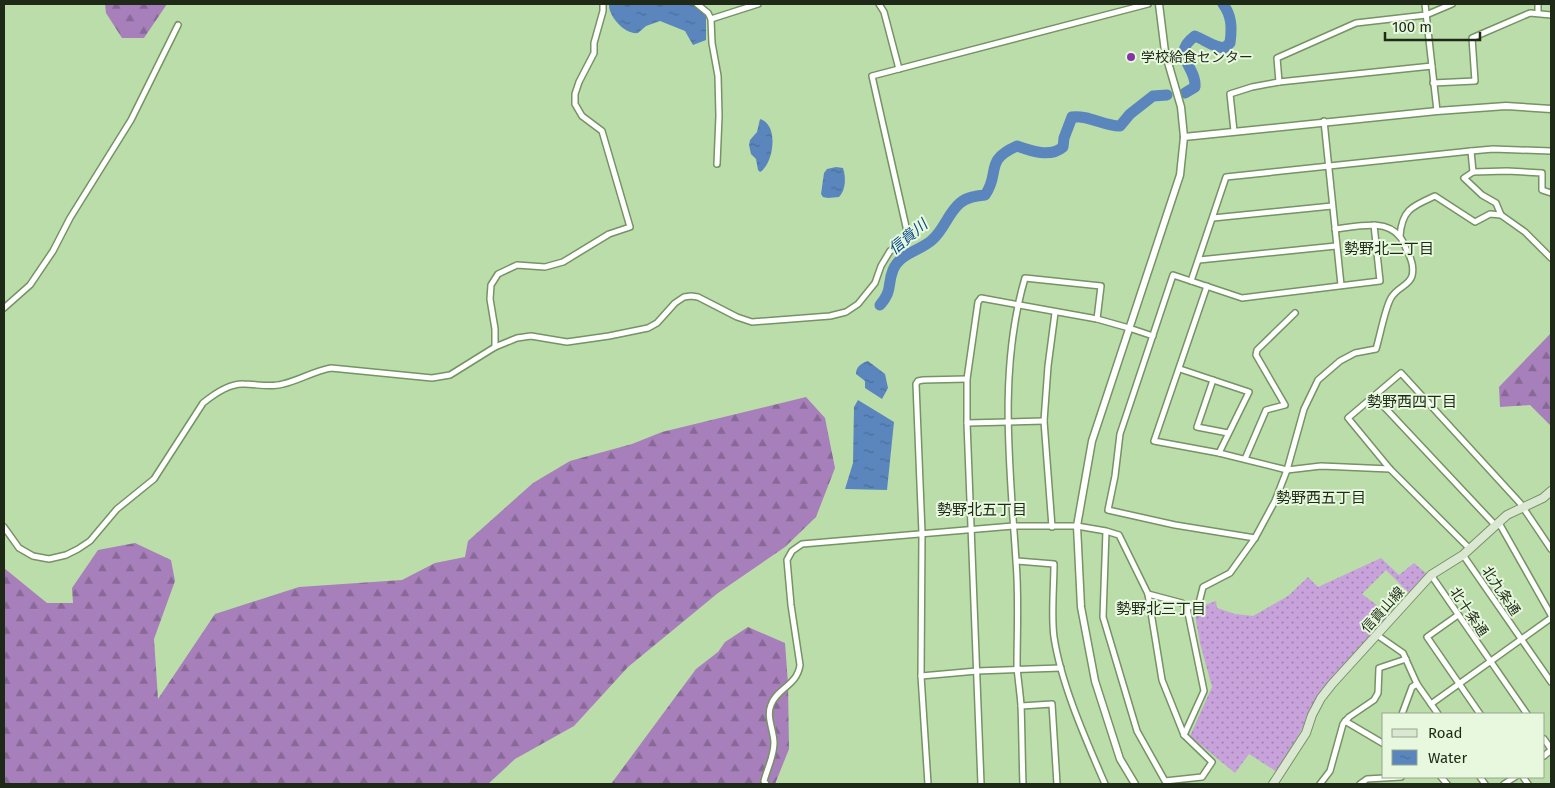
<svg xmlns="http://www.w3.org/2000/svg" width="1555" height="788" font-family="'Fira Sans','Noto Sans JP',sans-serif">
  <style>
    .grass { fill: url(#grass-dots) }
    .forest { fill: url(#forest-firs) }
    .water { fill: url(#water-ripples) }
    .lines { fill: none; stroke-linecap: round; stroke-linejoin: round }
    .river { stroke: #5a86bd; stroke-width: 11 }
    .minor-casing { stroke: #759363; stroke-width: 8 }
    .tertiary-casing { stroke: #759363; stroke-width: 9 }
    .secondary-casing { stroke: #759363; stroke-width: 10 }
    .minor { stroke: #fff; stroke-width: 5 }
    .tertiary { stroke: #fff; stroke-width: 6 }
    .secondary { stroke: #dae8d2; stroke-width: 8 }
    .poi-dot { fill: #8434a4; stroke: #e7f8de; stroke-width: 2 }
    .labels { text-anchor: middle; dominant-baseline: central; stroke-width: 4; stroke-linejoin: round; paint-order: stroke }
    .poi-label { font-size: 14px; fill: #1e2a17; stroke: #e7f8de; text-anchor: start }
    .street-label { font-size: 14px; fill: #1e2a17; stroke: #e7f8de }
    .water-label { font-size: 15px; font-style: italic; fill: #034689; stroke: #e7f8de }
    .neighbourhood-label { font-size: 15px; fill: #1e2a17; stroke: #e7f8de }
  </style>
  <defs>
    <pattern id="grass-dots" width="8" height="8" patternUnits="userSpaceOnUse" patternTransform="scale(1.25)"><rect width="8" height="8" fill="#c8a2db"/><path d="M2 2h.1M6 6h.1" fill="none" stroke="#a284b1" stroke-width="1.8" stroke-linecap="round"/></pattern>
    <pattern id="forest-firs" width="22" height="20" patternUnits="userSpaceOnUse" patternTransform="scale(1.25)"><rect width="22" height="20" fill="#a77fba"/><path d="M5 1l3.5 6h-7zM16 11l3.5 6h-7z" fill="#876896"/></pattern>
    <pattern id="water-ripples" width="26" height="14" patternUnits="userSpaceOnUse" patternTransform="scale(1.25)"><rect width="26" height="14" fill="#5a86bd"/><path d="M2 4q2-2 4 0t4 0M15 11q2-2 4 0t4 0" fill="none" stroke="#4a6e99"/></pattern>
  </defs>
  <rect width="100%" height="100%" fill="#bda"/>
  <!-- grass -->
  <polygon class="grass" points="1381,558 1399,575 1414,563 1427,574 1410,594 1386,570 1362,594 1390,615 1321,690 1305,720 1306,722 1277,772 1249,754 1235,773 1190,736 1212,687 1200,643 1194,609 1216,601 1217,608 1235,614 1253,616 1288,596 1308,577 1318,587"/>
  <!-- forest -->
  <g class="forest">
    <polygon points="105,4 167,4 144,38 122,38 106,13"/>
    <polygon points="1551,333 1551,425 1550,425 1530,405 1500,407 1499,387"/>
    <polygon points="806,397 825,418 835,468 816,517 785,547 718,593 628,667 574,726 515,759 488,784 4,784 4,568 47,603 73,603 72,588 98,550 135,543 171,560 175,581 154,639 158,699 215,614 299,587 402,580 435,563 465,557 468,541 533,483 570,461 632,444 662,432"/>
    <polygon points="748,627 785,643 788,683 789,749 775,784 611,784 696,669 718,652 725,642"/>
  </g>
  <!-- water -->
  <g class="water">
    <path d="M609,4H694L706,16V40L693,45L685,31L660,21L646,26L638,33C625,35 608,16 609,4Z"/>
    <path d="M760,119C780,125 773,165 760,172L758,170L756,159L751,154L749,145L750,140L757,132Z"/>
    <path d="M836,167L843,168C846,177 846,190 839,197L828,198L823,197L821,194L824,173L827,169Z"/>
    <path d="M868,361L885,374L888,388L882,399L865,388V381L856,374C856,367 861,363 868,361Z"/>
    <polygon points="858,400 894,422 887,490 845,489 853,463 854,407"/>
  </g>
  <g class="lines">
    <!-- river -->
    <g class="river">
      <path d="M1185,93L1195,87C1197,66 1169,55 1195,36C1205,40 1213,47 1224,48L1230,43C1232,28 1232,16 1223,4"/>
      <path d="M880,305C893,290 887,285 893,270C900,253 920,251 932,240C944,230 948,213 960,203C967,197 976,196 985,195C1001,173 983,161 1017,146C1031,151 1050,158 1063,147L1064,138L1072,117C1089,115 1103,126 1120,126L1130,114L1153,96L1167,95"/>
    </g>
    <defs>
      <g id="minor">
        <polyline points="697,4 708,13 711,19 712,43 718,76 719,116 717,164"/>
        <polyline points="879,4 884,12 899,69"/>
        <polyline points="1425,4 1437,111"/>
        <polyline points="1538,13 1538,4"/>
        <polyline points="711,19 758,4"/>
        <polyline points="1279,82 1277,58 1356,23 1426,15 1452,4"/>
        <polyline points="1433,83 1475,81 1472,38 1530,13 1551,15"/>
        <polyline points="1324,121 1341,285"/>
        <polyline points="1234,131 1230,94 1252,87 1279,82 1432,66"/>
        <polyline points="1471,151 1473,172"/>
        <polyline points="1551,193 1542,190 1542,173 1507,171 1473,172 1464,178 1482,195 1496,203 1501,215 1525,232 1551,258"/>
        <polyline points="1213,218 1332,206"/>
        <path d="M1400,236C1402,209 1413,206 1435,196L1475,222L1490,214L1501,215"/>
        <polyline points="1199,260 1336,246"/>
        <polyline points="1191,281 1226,177 1471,151 1493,149 1551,151"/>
        <polyline points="1207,286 1154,441 1219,453 1287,470 1321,466 1390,469"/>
        <polyline points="4,308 30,285 53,251 70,218 131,120 178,25"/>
        <polyline points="495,347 495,329 490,299 491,285 498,274 517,265 545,267 563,262 609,234 630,227 602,131 582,116 575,104 575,94 579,82 594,53 594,43 603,11 603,4"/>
        <polyline points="1180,369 1249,392 1219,453"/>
        <polyline points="1213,380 1197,427 1228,433"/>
        <polyline points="1374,396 1496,526"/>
        <polyline points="967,423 1044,421"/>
        <polyline points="1245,459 1266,410 1285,405 1256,355 1257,350 1295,313"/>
        <polyline points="1499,523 1551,615"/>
        <path d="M4,527L19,548L33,556L49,559L66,555L78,549L90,541L117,509L154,479L203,403C214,394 230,383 244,384C257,384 270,388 283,384C300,380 314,371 331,368L432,378L450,375L495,347L517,338L531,336L567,342L609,336L648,328L657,323L675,303L684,297L691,296L698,297L737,317L752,322L830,316L846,312L858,304L875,283L881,266L890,251L909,240L872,76L1148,4"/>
        <polyline points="1052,527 1044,421 1048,366 1055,313"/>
        <polyline points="1255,538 1175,525 1108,510 1115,476 1120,434 1173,275 1242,298 1380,281 1374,225"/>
        <polyline points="1470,549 1390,469 1348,418 1401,373 1520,503 1551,549"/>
        <polyline points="1463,555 1551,682"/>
        <path d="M1017,561L1054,564C1054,585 1051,617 1054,637C1061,684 1086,740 1105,784"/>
        <polyline points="1431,575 1527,714"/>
        <polyline points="1148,594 1182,603 1187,608 1204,691 1184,735"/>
        <path d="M1187,608L1199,603L1203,587L1230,573L1255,538L1275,501L1287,470L1304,409L1318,380L1340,361L1355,353L1376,349C1380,336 1385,308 1391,298C1397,287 1409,286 1412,276C1414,268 1411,258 1407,251C1405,246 1403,240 1400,237C1386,218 1355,227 1335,229"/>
        <polyline points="1458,615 1427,637 1480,714"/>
        <polyline points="1377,635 1403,653 1417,684 1438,714"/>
        <polyline points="921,676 977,671 1061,668"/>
        <polyline points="1431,704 1551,618"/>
        <polyline points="1021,706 1052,704 1057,784"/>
        <polyline points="1402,714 1412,687 1417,684"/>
        <polyline points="1345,721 1384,744"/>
        <polyline points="1544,739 1551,749"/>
        <polyline points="1544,756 1551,750"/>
        <polyline points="1441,777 1447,784"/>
        <polyline points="1480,777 1485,784"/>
        <polyline points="1523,777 1528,784"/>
        <path d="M766,784L764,781C767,769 774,756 774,743C774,731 766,717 771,705C777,688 797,686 800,665L791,605L787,560L792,551L802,544L1013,526H1077L1106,531L1119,535L1148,594L1162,680L1184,735L1212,762L1202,777L1165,781L1137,731L1103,617L1106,531"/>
        <polyline points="928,784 921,676 922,533 916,384 918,381 923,380 967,379"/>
        <polyline points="981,784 967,423 967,379 978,302 981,298 1097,319 1129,328 1153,336"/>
        <path d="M1023,784C1022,758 1022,731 1021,705C1020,692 1018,679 1017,667C1017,632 1019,596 1016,561C1010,467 998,370 1025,278L1101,286L1097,319"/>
        <polyline points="1320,784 1330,771 1343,724 1349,717 1374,700 1378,693 1379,668 1406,659"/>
        <polyline points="1360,784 1367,779 1401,777"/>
        <polyline points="1504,784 1515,777"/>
      </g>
      <g id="tertiary">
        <polyline points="1159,4 1165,52 1181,107 1184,137"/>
        <polyline points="1135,784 1120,759 1095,681 1081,607 1077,526 1092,441 1180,175 1184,137 1437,111 1506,106 1551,109"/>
      </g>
      <polyline id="secondary" points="1273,784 1306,733 1312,715 1321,698 1332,684 1431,575 1463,555 1507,515 1543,498 1551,491"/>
    </defs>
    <!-- minor casing -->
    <use href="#minor" class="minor-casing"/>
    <!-- tertiary casing -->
    <use href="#tertiary" class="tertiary-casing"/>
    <!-- secondary casing -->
    <use href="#secondary" class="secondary-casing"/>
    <!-- minor -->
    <use href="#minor" class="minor"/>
    <!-- tertiary -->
    <use href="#tertiary" class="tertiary"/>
    <!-- secondary -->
    <use href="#secondary" class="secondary"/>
  </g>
  <!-- markers -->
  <circle class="poi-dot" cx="1131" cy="57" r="5"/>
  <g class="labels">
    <!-- poi labels -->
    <g class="poi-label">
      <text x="1141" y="57">学校給食センター</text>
    </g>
    <!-- street labels -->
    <g class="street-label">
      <text transform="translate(1501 591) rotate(56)">北九条通</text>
      <text transform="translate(1383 610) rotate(-48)">信貴山線</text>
      <text transform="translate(1469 612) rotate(56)">北十条通</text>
    </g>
    <!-- water labels -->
    <g class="water-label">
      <text transform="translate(908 237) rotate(-40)">信貴川</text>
    </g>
    <!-- neighbourhood labels -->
    <g class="neighbourhood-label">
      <text x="1389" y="249">勢野北二丁目</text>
      <text x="1412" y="402">勢野西四丁目</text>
      <text x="1321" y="498">勢野西五丁目</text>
      <text x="982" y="510">勢野北五丁目</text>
      <text x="1161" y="609">勢野北三丁目</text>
    </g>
  </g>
  <!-- border -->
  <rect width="1555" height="788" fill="none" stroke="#1e2a17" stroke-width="10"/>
  <!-- legend -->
  <rect x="1382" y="713" width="162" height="65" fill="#e7f8de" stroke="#97a68e"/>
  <rect x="1392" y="729" width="25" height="8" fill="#dae8d2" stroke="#97a68e"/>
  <text x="1428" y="738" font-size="15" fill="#1e2a17">Road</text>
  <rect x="1392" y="750" width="25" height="15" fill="url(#water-ripples)" stroke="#97a68e"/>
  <text x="1428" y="763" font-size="15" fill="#1e2a17">Water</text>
  <!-- scale -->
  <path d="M1385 32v8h95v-8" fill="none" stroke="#1e2a17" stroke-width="2.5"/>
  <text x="1392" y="32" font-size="15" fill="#1e2a17" stroke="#e7f8de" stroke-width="4" paint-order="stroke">100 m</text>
</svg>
